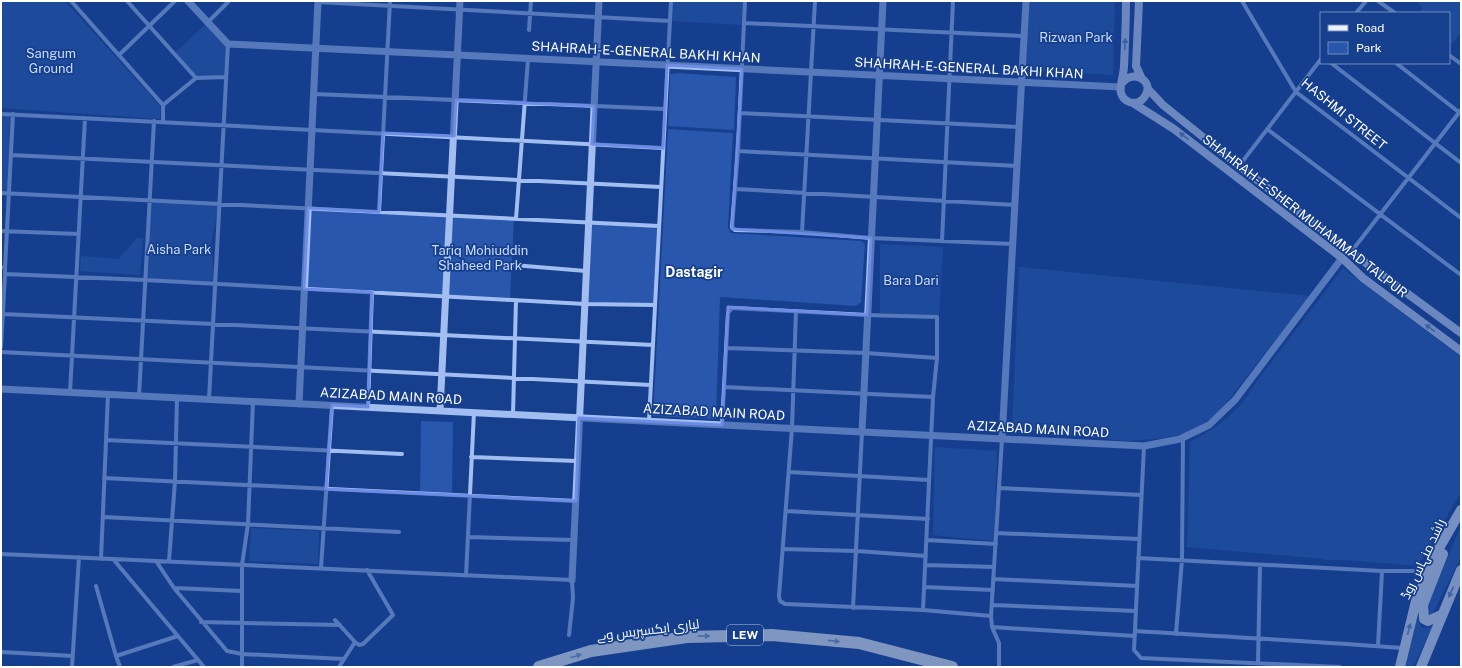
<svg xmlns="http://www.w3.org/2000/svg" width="1462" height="668" viewBox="0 0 1462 668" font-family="'Public Sans',Cairo,sans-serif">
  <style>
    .green { fill: #2857ad }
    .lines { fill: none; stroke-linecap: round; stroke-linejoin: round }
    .minor { stroke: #a2bef0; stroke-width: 4 }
    .tertiary { stroke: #a2bef0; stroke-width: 7 }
    .secondary { stroke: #d0defb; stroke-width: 8 }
    .primary { stroke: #ebf1ff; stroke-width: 10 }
    .motorway { stroke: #fff; stroke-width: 12 }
    .oneway { fill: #6a87bf }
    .oneway2 { fill: #768fc1 }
    .oneway3 { fill: #8a9fc6 }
    .marked { fill: none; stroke: #6c8ce6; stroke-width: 3; stroke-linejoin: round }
    .labels { text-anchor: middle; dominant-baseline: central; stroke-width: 3.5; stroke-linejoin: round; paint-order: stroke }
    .shield { fill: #163f8e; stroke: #b9c5dd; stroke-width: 1 }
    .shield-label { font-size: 12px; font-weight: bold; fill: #fff }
    .park-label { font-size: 13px; fill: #c8dbfb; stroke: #163f8e }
    .street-label { font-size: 13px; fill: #fff; stroke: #163f8e }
    .neighbourhood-label { font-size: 14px; font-weight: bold; fill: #fff; stroke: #163f8e }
  </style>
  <rect width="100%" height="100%" fill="#163f8e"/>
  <path class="green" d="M1 1H65L160 106V119L1 108Z
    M671 1H745L744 25 670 21Z
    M1026 1H1115L1113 75 1022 70Z
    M1416 1H1461V32L1451 45 1449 44V13H1419L1422 8Z
    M208 22 228 44 226 77 196 78 174 54Z
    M678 73 736 77 734 130 668 126 670 74Z
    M1 114H13L9 193H1Z
    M668 129 733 133 728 227 731 233 861 241 865 244 861 302 856 306 720 297 716 419 653 416Z
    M149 200 219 204 211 243 215 283 145 280Z
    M308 208 514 219 510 299 304 289Z
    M589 222 659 226 655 305 585 304Z
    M136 238H143L140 275 80 271 81 256 118 259 135 241Z
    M880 244 943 247 939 315 880 313Z
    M1019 267 1310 296 1220 411 1192 432 1163 438 1125 441 1012 429Z
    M1343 268 1461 357V492L1418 566 1345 560H1322L1325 559 1187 547 1190 442C1221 425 1238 413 1257 381Z
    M421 421 453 422 452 495 420 493Z
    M935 447 997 451 994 541 933 535Z
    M1461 526V557L1433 613 1427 615 1425 610Z
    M251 528 319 531 318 564 249 561Z
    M1417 614 1421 627 1424 628 1433 626 1413 667H1405Z"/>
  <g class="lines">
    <path class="minor" d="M71 1 163 105V122
      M127 1 196 78 226 77
      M745 1 738 151 732 227 735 230 802 232
      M815 1 802 232 871 238 1013 244
      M1242 1 1296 92 1461 218
      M1378 1 1395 13
      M318 2 670 21
      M1356 13 1366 1
      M208 22 229 1
      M744 23 1024 36
      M529 30 531 1
      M119 55 175 1
      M1449 55 1461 64
      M1331 63 1461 163
      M1396 63 1460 113
      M314 94 665 109
      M163 105 196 78
      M740 113 1019 127
      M1 114 663 148
      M1267 129 1461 275
      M738 151 1017 166
      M11 155 661 187
      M1239 166 1321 59
      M736 189 1015 205
      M1 193 659 226
      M379 212 390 1
      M516 219 528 59
      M1 231 78 234
      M942 241 953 1
      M1351 252 1461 110
      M513 265 586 271
      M1 267 5 268V274L1 347
      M5 268 13 114
      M5 274 145 280 585 304 655 305
      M796 311 792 428 779 596 780 601 785 604 923 610 991 616
      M3 314 653 345
      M727 348 866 353 937 358
      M1 352 651 385
      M724 387 933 397
      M70 392 85 118
      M139 396 154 121
      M209 399 228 44
      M368 407 372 292
      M513 414 516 300
      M649 421 671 1
      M722 425 728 313 732 308 867 315 937 317V358L933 397 923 610
      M106 440 402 454
      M1144 446 1134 650 1141 658 1340 667
      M471 457 577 461
      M789 472 929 480
      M104 478 576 501
      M1000 488 1141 495
      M786 511 928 519
      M103 517 399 532
      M997 533 1139 539
      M468 537 574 540
      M927 540 996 544
      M783 549 857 551 926 556
      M1 554 572 580 573 598 569 635
      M1138 558 1382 571H1427
      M101 559 108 394
      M113 559 204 667
      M156 561 174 588 227 651 242 654 344 659
      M169 561 175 481 177 398
      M926 565 994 567
      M321 568 332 405
      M466 576 474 412
      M994 579 1137 586
      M96 586 116 656 178 636
      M924 587 993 590
      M174 588 242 591
      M992 605 1136 611
      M853 608 862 432
      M335 620 355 642 339 667
      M201 622 340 625
      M992 627 1135 636
      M1136 631C1225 637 1314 641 1404 648
      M1176 634 1182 559 1183 438
      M355 642 359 645 363 644 393 615 367 570
      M1378 646 1382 571
      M1 652 73 656
      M116 656 120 667
      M1258 663 1260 565
      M72 667 79 557
      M173 667 198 660
      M242 667V565L248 524 253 401
      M999 667V643L992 627 991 616 1002 439"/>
    <path class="tertiary" d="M188 1 228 44 1121 87
      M1 389 1144 446 1180 439 1209 425 1235 400 1342 258
      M299 404 318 1
      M440 411 460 1
      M862 432 883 1
      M1002 439 1026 1
      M572 580 599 1"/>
    <path class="secondary" d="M1139 1 1136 66 1142 79
      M1122 83C1134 68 1155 82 1145 96 1143 100 1140 102 1135 103 1129 103 1123 100 1121 93 1119 86 1124 74 1124 66 1125 44 1126 23 1126 1
      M1148 89 1163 105 1239 166 1351 252 1461 333
      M1133 103 1174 129 1342 258 1363 278 1461 351"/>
    <path class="primary" d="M1441 615 1428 621 1424 619 1423 605 1443 554
      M1400 667 1416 601 1438 550 1461 510
      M1421 667 1461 570"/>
    <path class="motorway" d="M539 667 591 651 687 637 772 635 859 643 952 667"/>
  </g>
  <defs><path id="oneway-solid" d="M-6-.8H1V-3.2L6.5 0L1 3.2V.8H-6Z"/></defs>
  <g class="oneway">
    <use href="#oneway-solid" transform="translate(1125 44) rotate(-88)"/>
    <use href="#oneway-solid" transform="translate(1184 136) rotate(-142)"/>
    <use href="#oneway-solid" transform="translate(1430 328) rotate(-143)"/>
  </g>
  <g class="oneway2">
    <use href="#oneway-solid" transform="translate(1451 592) rotate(114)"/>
    <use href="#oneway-solid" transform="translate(1409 629) rotate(-76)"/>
  </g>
  <g class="oneway3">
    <use href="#oneway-solid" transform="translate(704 636) rotate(-1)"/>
    <use href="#oneway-solid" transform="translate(834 641) rotate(6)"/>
    <use href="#oneway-solid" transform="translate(576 656) rotate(-17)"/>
  </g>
  <path d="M0 0H1462V668H0ZM667 65 742 69 732 229 871 238 867 315 728 307 722 425 579 418 576 501 326 489 332 405 368 407 372 292 304 289 308 208 379 212 383 133 454 136 456 100 594 106 592 144 663 148Z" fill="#163f8e" fill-opacity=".55" fill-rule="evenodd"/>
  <path class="marked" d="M667 65 742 69 732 229 871 238 867 315 728 307 722 425 579 418 576 501 326 489 332 405 368 407 372 292 304 289 308 208 379 212 383 133 454 136 456 100 594 106 592 144 663 148Z"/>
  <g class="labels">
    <rect class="shield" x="727" y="625" width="36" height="20" rx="3"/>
    <g class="shield-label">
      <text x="745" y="635">LEW</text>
    </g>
    <g class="park-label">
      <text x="1076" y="37">Rizwan Park</text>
      <text x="51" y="53">Sangum<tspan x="51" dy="15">Ground</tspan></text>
      <text x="179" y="249">Aisha Park</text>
      <text x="480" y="250">Tariq Mohiuddin<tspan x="480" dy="15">Shaheed Park</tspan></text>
      <text x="911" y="280">Bara Dari</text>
    </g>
    <g class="street-label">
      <text transform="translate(646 52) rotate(3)">SHAHRAH-E-GENERAL BAKHI KHAN</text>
      <text transform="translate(969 68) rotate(3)">SHAHRAH-E-GENERAL BAKHI KHAN</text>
      <text transform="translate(1344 114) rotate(39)">HASHMI STREET</text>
      <text transform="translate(1305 216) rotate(38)">SHAHRAH-E-SHER MUHAMMAD TALPUR</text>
      <text transform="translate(391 396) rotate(3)">AZIZABAD MAIN ROAD</text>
      <text transform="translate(714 412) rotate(3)">AZIZABAD MAIN ROAD</text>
      <text transform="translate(1038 429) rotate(3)">AZIZABAD MAIN ROAD</text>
      <text transform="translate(1423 559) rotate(-65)">راشد منہاس روڈ</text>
      <text transform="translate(648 630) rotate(-7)">لیاری ایکسپریس وے</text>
    </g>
    <g class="neighbourhood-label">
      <text x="694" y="272">Dastagir</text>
    </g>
  </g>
  <rect width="1462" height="668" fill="none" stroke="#ffffff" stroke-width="4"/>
  <rect x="1320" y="12" width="130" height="52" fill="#163f8e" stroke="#738cbb"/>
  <rect x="1328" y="25" width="20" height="6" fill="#ebf1ff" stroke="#738cbb"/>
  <text x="1356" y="32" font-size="12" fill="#ffffff">Road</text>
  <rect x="1328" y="42" width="20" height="12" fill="#2857ad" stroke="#738cbb"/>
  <text x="1356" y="52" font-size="12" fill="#ffffff">Park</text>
</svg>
